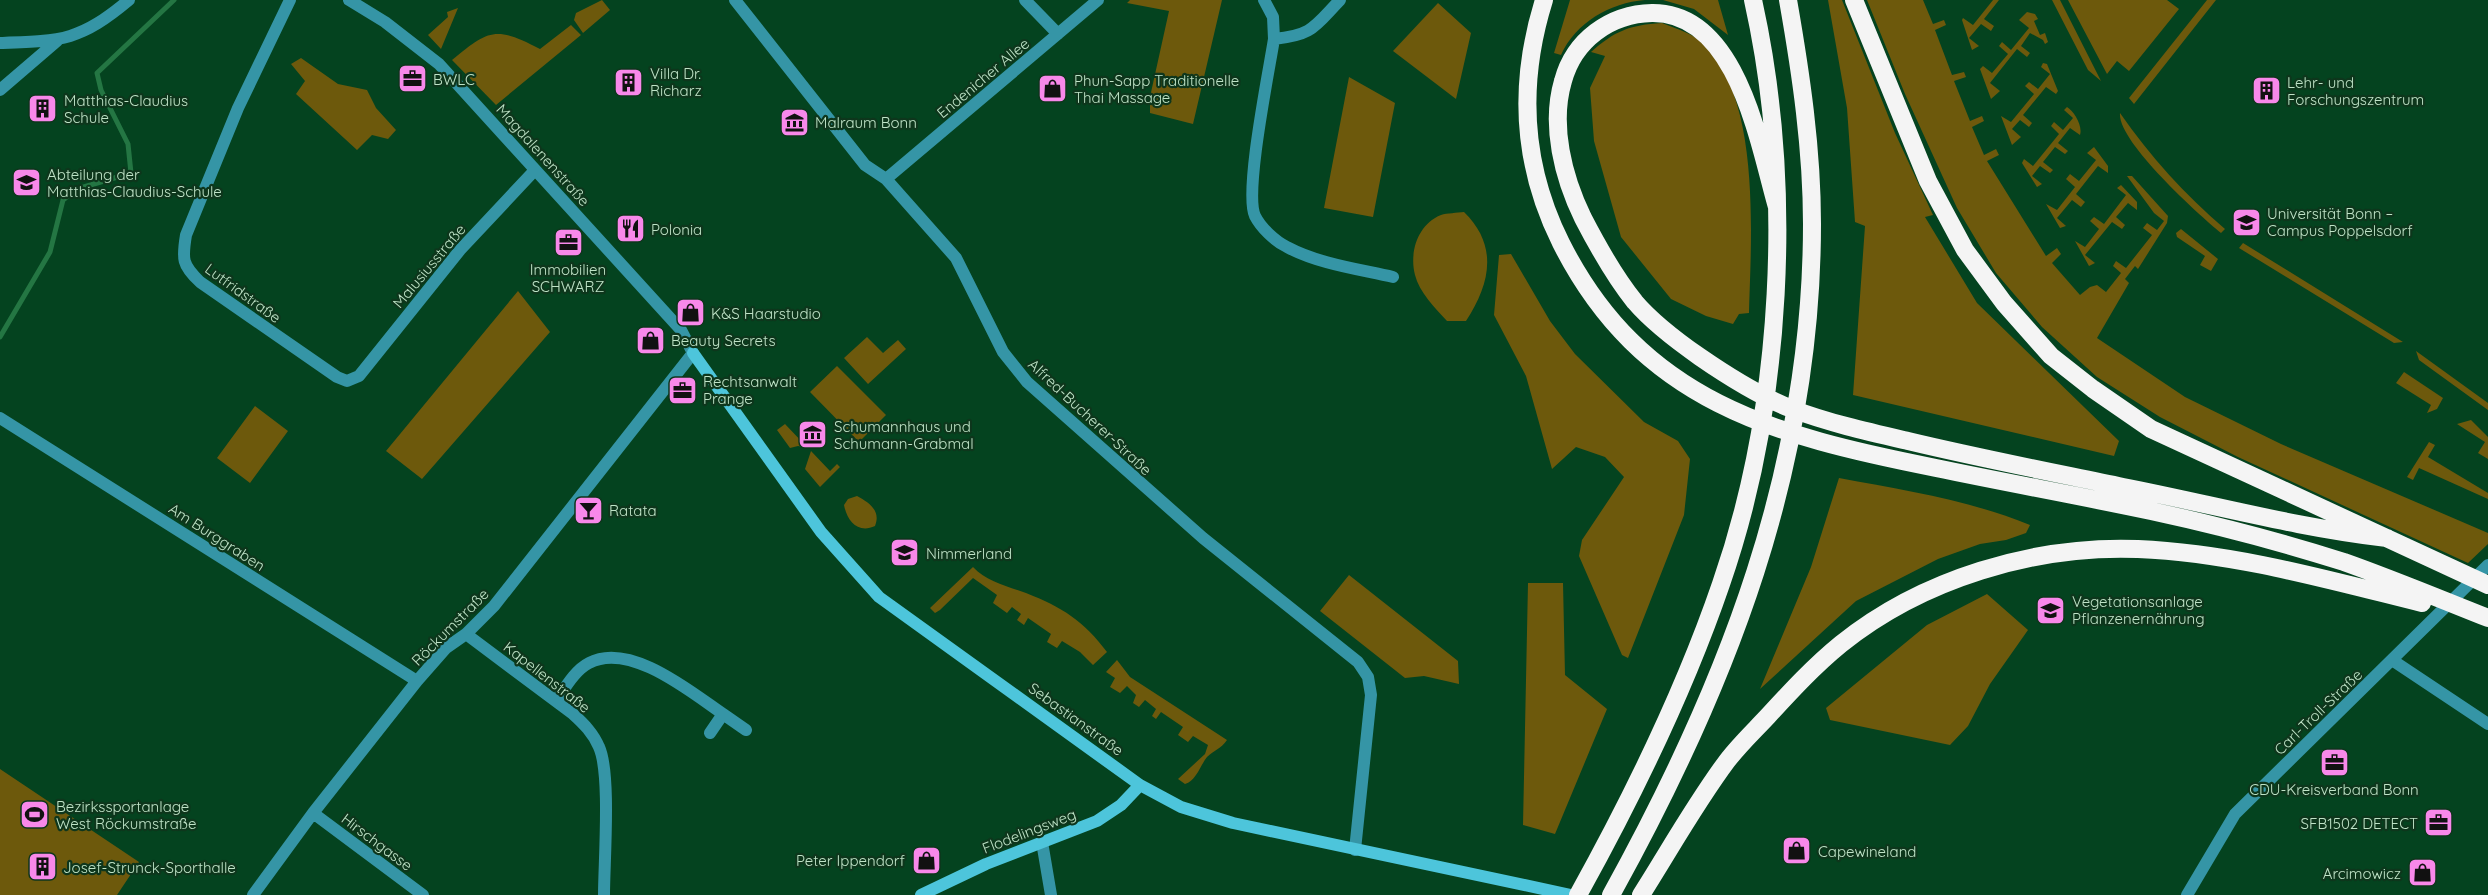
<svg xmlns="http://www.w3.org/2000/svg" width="2488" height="895" viewBox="0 0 2488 895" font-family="Quicksand,sans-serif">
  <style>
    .green { fill: #6d590c }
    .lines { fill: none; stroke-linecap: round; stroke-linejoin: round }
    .stream { stroke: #247643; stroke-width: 5 }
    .street { stroke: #3595a6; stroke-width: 12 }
    .secondary { stroke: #4dc5db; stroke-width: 12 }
    .highway { stroke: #f4f4f4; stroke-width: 18 }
    .labels { text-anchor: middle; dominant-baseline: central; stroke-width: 4.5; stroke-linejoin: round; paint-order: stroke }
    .poi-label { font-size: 15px; fill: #bfe3c7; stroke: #0e361c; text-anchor: start }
    .street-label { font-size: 15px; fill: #bfe3c7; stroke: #0e361c }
  </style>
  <rect width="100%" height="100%" fill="#04431f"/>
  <path class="green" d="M602 0 610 10 583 33 574 20 576 13Z
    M1130 0H1222L1193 124 1150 113V97L1169 11 1127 3Z
    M1570 0H1645C1610 3 1576 22 1561 55L1554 53Z
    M1663 0H1718L1728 35 1694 9Z
    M1828 0H1842L1895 133 1933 215 1925 217 1977 303 2119 441 2114 456 1853 395 1865 226 1855 222 1847 108Z
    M1867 0H1923L1933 24 1944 20 1946 25 1935 30 1952 75 1964 72 1966 77 1954 81 1970 121 1982 116 1984 121 1972 127 1984 155 1996 149 1999 155 1987 161 2046 256 2057 248 2061 254 2052 263 2080 295 2090 287 2097 285 2106 292 2121 273 2113 266 2116 261 2126 268 2152 235 2143 228 2147 223 2157 230 2164 221 2154 213 2127 176H2132L2168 216 2167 223 2138 269 2135 266 2125 279 2129 283 2097 338 2185 397 2281 444 2488 533V544L2468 563 2238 457 2160 417 2097 377 2042 327 1996 273 1957 208 1905 94Z
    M1993 0H1999L1984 19 1994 26 1991 31 1981 24 1969 38 1979 46 1972 50 1962 20 1963 18 1973 25Z
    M2052 0H2060L2101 81 2088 70Z
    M2068 0H2167L2179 9 2129 71 2117 61 2107 74Z
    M2207 0H2216L2134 104 2129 98Z
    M1438 3 1471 33 1456 99 1393 51Z
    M458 8 441 49 428 35 448 17 447 12Z
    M2027 12 2035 14 2038 19 2034 21 2040 35 2045 33 2048 42 2045 44 2043 40 2030 33 2021 46 2030 53 2027 57 2017 49 1990 83 2000 91 1991 99 1980 69 1983 66 1992 73 2008 54 1999 46 2002 42 2011 50 2029 28 2019 20Z
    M1662 23C1677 29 1695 34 1706 46 1761 104 1751 237 1749 313L1739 314 1733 324 1706 316 1671 299 1621 237 1594 141 1590 88 1605 56 1591 52C1615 31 1629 25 1662 23Z
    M571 25 581 35 496 105 452 60C489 29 496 26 540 49Z
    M301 58 338 84 367 90 376 108 396 130 388 139 372 135 357 150 296 94 305 81 291 64Z
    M2043 63 2047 64 2058 91 2056 94 2046 87 2023 115 2032 123 2029 127 2020 120 2012 129 2021 137 2012 145 2001 116 2011 122 2034 94 2025 86 2029 82 2038 89 2050 74 2041 67Z
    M1349 77 1395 103 1373 217 1324 208Z
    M2067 107C2074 111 2083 126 2080 135L2070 128 2058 143 2068 151 2065 154 2055 147 2043 162 2053 170 2050 173 2040 166 2032 176 2042 184 2037 187 2022 163 2024 159 2033 166 2059 134 2051 126 2054 122 2063 130 2073 118 2064 110Z
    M2120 113C2150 156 2185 195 2225 229L2221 233C2198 214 2117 141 2120 113Z
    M2094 147 2108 166V173L2098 166 2076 194 2085 202 2081 207 2072 200 2057 218 2066 226 2060 228 2046 204 2057 210 2075 187 2066 179 2070 174 2079 181 2096 160 2087 153Z
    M2121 185 2137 202V210L2128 203 2116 217 2125 225 2122 229 2112 222 2085 255 2095 263 2089 266 2075 241 2085 247 2099 229 2090 221 2094 217 2104 224 2126 195 2117 188Z
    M1464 212C1499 246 1490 284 1466 321H1447C1435 308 1419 292 1415 275 1409 252 1418 224 1441 215 1447 213 1457 213 1464 212Z
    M2181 229 2218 259 2211 271 2200 265 2205 256 2177 237 2176 233Z
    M2243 243 2403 342 2394 343 2239 248Z
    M1511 254 1550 321 1575 354 1644 422 1678 441 1690 459 1684 515 1628 658 1622 655 1579 556 1582 540 1624 477 1605 457 1576 447 1552 469 1526 376 1494 315 1499 255Z
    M518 291 550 332 422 479 386 451Z
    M867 337 883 353 898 340 906 349 868 384 844 358Z
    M2416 351 2488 403V410L2419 360Z
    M837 366 886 415 859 442 810 392Z
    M2404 372 2443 398 2437 409 2427 413 2431 405 2396 383Z
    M255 406 288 431 250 483 217 458Z
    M2471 420 2488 437V459L2478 453 2485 442 2457 424Z
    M785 424 805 445 803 447 798 446 790 448 777 430Z
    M2429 442 2435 445 2428 457 2488 493V499L2419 468 2413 480 2407 477Z
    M811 451 830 471 837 464 840 467 820 487 805 469Z
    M1839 478C1903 490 1969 500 2030 525L2026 533 2006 540 1980 544 1938 559 1856 601 1760 689 1811 567Z
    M857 496C870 503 881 511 875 526 858 534 847 521 844 505L848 499Z
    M973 567C987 582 1007 586 1026 593 1062 607 1084 621 1107 652L1093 665 1080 652 1062 641 1057 648 1047 642 1051 634 1028 618 1024 625 1017 620 1021 614 1012 607 1007 613 993 603 997 595 973 578 940 610 935 613 930 608Z
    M1349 575 1458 661 1459 684 1424 676 1405 678 1320 611Z
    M1528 583H1563L1565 675 1607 709 1555 834 1523 825Z
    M1987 594 2028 630 1990 684 1968 726 1950 745 1830 720 1826 708 1927 625Z
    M1117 660 1130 677 1227 740C1221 749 1214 750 1207 757 1200 766 1196 781 1185 784L1178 779 1205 754 1208 745 1193 736 1188 742 1178 735 1183 727 1161 712 1156 719 1152 716 1156 709 1145 700 1139 707 1133 703 1136 695 1127 686 1120 693 1110 687 1115 678 1106 672Z
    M0 769 139 862 117 895H0Z"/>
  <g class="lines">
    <path class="stream" d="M0 337 50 252 63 200 77 189 131 173 128 144 101 90 97 73 174 0"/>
    <path class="street" d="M290 0 238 108 186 235C182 259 182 265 200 282L337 377 347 381 359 376 460 250 535 170
      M735 0 865 165 886 179 956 258 1003 352 1027 382 1203 538 1358 662 1368 677 1371 695 1355 850
      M1025 0 1058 34
      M1264 0 1273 17 1274 39C1269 71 1244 193 1255 216 1261 228 1275 241 1287 247 1319 264 1358 269 1393 277
      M1274 39C1313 35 1314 27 1340 0
      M0 43C62 41 80 41 129 0
      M0 90 57 41
      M886 179 1098 0
      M0 418 417 681
      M466 634 573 714C584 724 593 733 599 747 611 773 604 862 604 895
      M2392 660 2488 724
      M556 701C565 688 575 670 589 663 630 641 692 693 723 714L710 733
      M723 714 746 730
      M313 813 423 895
      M1042 842 1051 895
      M253 895 313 813 417 681 446 648 466 634 494 606 693 353 681 330 439 64 385 22 349 0
      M2187 895 2235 814 2488 565"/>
    <path class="secondary" d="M693 353 821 532 879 597 1140 785 1181 807 1233 823 1571 895
      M921 895 986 864 1097 821 1121 805 1140 785"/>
    <path class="highway" d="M1544 0C1518 83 1522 165 1561 243 1641 402 1775 436 1936 468 2008 483 2080 496 2151 511 2216 525 2281 542 2344 562 2392 579 2440 599 2488 618
      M1854 0 1928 181 1965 250 2004 303 2051 356 2093 389 2151 429 2488 585
      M1777 207C1759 145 1738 12 1652 13 1610 14 1574 40 1563 81 1550 125 1563 177 1583 218 1598 247 1614 276 1635 302 1653 323 1677 341 1700 357 1729 377 1759 396 1792 409 1829 423 1869 432 1908 441 1979 458 2051 472 2123 487 2211 504 2298 528 2387 538
      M1578 895C1633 796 1684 692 1721 584 1783 406 1794 184 1753 0
      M1611 895C1728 684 1812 468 1812 224 1812 149 1801 74 1788 0
      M1641 895C1669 851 1695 804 1727 761 1739 745 1754 731 1768 716 1791 691 1814 666 1841 644 1922 579 2034 545 2138 549 2234 553 2329 580 2422 603"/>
  </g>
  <defs>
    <symbol id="office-square" viewBox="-11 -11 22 22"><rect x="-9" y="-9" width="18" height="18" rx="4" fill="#f888ea" stroke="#0e361c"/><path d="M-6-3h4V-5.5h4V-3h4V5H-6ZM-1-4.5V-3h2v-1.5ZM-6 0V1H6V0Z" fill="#111"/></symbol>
    <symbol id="building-square" viewBox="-11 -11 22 22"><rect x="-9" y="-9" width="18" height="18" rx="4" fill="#f888ea" stroke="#0e361c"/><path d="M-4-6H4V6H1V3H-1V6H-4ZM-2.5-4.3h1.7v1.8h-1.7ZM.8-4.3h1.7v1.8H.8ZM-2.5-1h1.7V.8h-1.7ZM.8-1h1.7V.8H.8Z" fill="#111"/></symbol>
    <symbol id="shop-square" viewBox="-11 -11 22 22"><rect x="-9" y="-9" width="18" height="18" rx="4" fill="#f888ea" stroke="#0e361c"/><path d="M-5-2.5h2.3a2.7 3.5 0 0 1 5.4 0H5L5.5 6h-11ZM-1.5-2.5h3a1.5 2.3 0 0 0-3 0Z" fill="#111"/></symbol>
    <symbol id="museum-square" viewBox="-11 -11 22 22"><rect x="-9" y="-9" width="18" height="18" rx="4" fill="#f888ea" stroke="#0e361c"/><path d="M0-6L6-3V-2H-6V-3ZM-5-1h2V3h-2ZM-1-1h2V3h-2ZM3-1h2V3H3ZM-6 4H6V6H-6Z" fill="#111"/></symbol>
    <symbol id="school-square" viewBox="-11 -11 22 22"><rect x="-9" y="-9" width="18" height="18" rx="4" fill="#f888ea" stroke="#0e361c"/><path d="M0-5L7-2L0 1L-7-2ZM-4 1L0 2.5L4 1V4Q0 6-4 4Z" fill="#111"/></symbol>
    <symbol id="university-square" viewBox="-11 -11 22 22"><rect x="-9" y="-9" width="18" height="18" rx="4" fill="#f888ea" stroke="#0e361c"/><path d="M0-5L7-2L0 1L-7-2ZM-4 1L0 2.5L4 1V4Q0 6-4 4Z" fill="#111"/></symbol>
    <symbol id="restaurant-square" viewBox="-11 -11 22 22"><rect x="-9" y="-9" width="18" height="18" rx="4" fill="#f888ea" stroke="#0e361c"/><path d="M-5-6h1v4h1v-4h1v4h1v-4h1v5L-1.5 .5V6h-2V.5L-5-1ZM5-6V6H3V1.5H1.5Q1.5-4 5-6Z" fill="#111"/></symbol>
    <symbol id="bar-square" viewBox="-11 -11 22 22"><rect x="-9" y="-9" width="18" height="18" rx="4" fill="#f888ea" stroke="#0e361c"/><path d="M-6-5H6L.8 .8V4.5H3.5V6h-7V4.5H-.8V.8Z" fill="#111"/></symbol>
    <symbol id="stadium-square" viewBox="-11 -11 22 22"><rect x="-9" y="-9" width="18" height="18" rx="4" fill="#f888ea" stroke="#0e361c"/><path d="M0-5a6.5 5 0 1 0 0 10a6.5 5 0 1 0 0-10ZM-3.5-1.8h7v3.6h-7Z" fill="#111"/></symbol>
  </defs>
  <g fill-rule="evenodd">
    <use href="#office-square" x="396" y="62" width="33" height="33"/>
    <use href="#building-square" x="612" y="66" width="33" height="33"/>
    <use href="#shop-square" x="1036" y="72" width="33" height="33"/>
    <use href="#building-square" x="2250" y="74" width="33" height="33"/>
    <use href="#building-square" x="26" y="92" width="33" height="33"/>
    <use href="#museum-square" x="778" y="106" width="33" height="33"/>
    <use href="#school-square" x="10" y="166" width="33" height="33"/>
    <use href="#university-square" x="2230" y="206" width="33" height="33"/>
    <use href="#restaurant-square" x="614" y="212" width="33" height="33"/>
    <use href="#office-square" x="552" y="226" width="33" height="33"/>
    <use href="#shop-square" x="674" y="296" width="33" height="33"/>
    <use href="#shop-square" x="634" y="324" width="33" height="33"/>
    <use href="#office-square" x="666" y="374" width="33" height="33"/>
    <use href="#museum-square" x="796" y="418" width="33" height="33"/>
    <use href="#bar-square" x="572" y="494" width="33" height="33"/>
    <use href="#school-square" x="888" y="536" width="33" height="33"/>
    <use href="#university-square" x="2034" y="594" width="33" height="33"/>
    <use href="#office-square" x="2318" y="746" width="33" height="33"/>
    <use href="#stadium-square" x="18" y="798" width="33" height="33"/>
    <use href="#office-square" x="2422" y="806" width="33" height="33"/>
    <use href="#shop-square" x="1780" y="834" width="33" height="33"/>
    <use href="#shop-square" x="910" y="844" width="33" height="33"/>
    <use href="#building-square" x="26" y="850" width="33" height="33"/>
    <use href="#shop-square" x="2406" y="856" width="33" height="33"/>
  </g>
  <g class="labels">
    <g class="poi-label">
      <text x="650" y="73">Villa Dr.<tspan x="650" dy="17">Richarz</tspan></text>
      <text x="433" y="79">BWLC</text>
      <text x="1074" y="80">Phun-Sapp Traditionelle<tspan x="1074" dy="17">Thai Massage</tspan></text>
      <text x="2287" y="82">Lehr- und<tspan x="2287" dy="17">Forschungszentrum</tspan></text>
      <text x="64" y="100">Matthias-Claudius<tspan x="64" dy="17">Schule</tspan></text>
      <text x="815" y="122">Malraum Bonn</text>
      <text x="47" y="174">Abteilung der<tspan x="47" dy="17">Matthias-Claudius-Schule</tspan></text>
      <text x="2267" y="213">Universität Bonn –<tspan x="2267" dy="17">Campus Poppelsdorf</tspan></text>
      <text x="651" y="229">Polonia</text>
      <text x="568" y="269" text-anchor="middle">Immobilien<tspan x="568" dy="17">SCHWARZ</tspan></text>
      <text x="711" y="313">K&amp;S Haarstudio</text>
      <text x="671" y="340">Beauty Secrets</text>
      <text x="703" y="381">Rechtsanwalt<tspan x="703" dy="17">Prange</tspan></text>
      <text x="834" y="426">Schumannhaus und<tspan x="834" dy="17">Schumann-Grabmal</tspan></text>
      <text x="609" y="510">Ratata</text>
      <text x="926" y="553">Nimmerland</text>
      <text x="2072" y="601">Vegetationsanlage<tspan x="2072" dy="17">Pflanzenernährung</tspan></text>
      <text x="2334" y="789" text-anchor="middle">CDU-Kreisverband Bonn</text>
      <text x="56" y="806">Bezirkssportanlage<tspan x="56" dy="17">West Röckumstraße</tspan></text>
      <text x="2418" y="823" text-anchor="end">SFB1502 DETECT</text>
      <text x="1818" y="851">Capewineland</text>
      <text x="905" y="860" text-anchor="end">Peter Ippendorf</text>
      <text x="63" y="867">Josef-Strunck-Sporthalle</text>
      <text x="2401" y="873" text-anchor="end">Arcimowicz</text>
    </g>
    <g class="street-label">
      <text transform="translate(983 78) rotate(-40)">Endenicher Allee</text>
      <text transform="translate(543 155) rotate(48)">Magdalenenstraße</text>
      <text transform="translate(429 266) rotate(-50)">Malusiusstraße</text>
      <text transform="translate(243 293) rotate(36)">Lutfridstraße</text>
      <text transform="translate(1090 417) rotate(43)">Alfred-Bucherer-Straße</text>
      <text transform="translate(217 537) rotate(33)">Am Burggraben</text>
      <text transform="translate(450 627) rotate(-45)">Röckumstraße</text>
      <text transform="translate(547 677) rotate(38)">Kapellenstraße</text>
      <text transform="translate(2318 712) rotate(-44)">Carl-Troll-Straße</text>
      <text transform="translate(1076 719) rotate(36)">Sebastianstraße</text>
      <text transform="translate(1029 831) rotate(-21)">Flodelingsweg</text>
      <text transform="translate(377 842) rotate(37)">Hirschgasse</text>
    </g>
  </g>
</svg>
